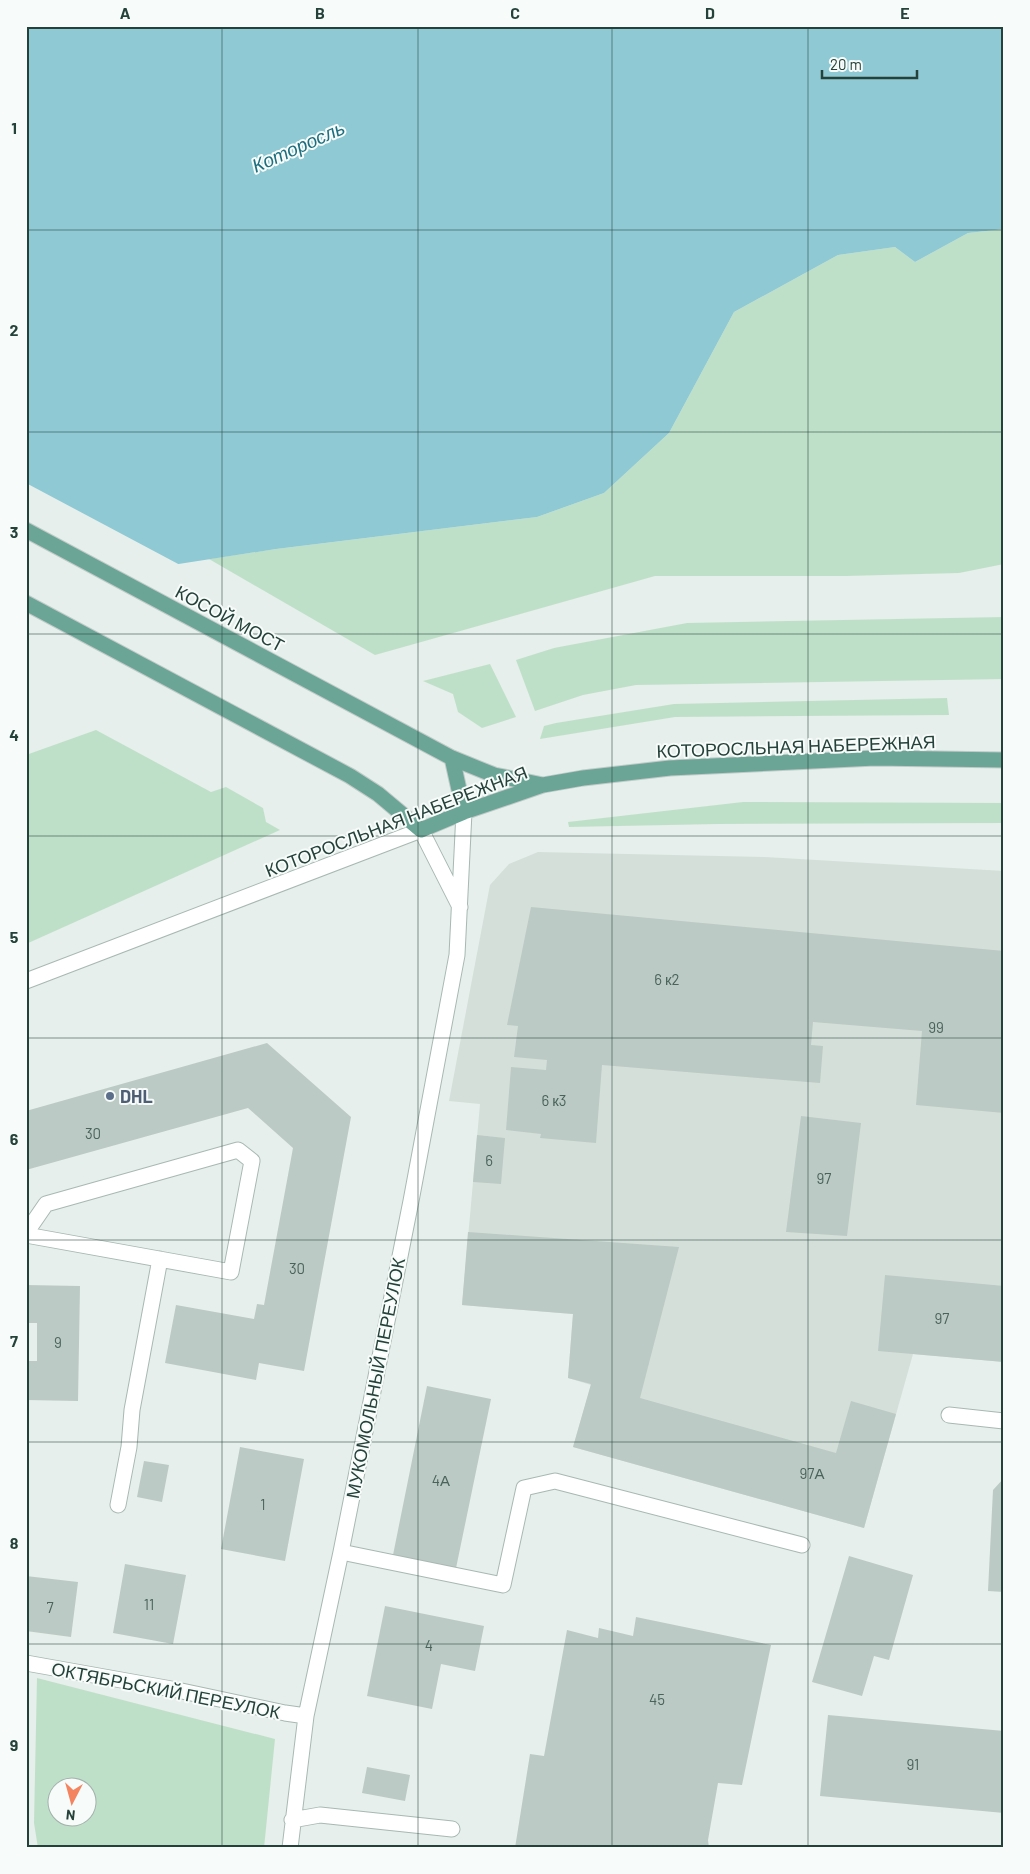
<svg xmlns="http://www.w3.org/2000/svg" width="1030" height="1874" viewBox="0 0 1030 1874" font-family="Barlow,sans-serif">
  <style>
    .built { fill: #d4dfda }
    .green { fill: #bfe0c8; fill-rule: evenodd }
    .water { fill: #8ec9d4 }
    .pier { fill: #e6efeb }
    .building { fill: #bbcac4 }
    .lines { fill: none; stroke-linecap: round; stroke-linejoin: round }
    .minor-casing { stroke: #a8b8b2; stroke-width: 17 }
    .major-casing { stroke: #c2cac8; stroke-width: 17 }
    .minor { stroke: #fff; stroke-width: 15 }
    .major { stroke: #6aa596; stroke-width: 15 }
    .grid { fill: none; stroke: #24423a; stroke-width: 1; stroke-opacity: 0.55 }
    .service-dot { fill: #5c6f8a; stroke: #f7fbf9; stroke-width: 2 }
    .labels { text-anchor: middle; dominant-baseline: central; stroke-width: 4; stroke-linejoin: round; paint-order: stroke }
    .number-label { font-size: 15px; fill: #4a645c }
    .street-label { font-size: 18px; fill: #24423a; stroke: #f7fbf9 }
    .service-label { font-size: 18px; font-weight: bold; fill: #4e5e75; stroke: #f7fbf9; text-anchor: start }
    .water-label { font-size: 19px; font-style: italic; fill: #1c6f80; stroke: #f7fbf9 }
    .neatline { fill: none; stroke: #24423a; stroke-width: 2 }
    .grid-label { font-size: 16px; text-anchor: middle; font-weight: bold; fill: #24423a }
  </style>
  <rect width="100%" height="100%" fill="#e6efeb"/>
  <path class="built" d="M538 852 765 857 1004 871V1362L913 1354 864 1528 573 1447 591 1385 568 1378 573 1314 462 1305 480 1104 449 1101 490 885 509 864Z"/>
  <path class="green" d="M1004 229V564L959 573 846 576H655L375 655 209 559 276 549 537 517 604 493 669 433 734 312 838 255 895 247 915 262 968 233Z
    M1004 617V679L636 685 583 695 535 711 516 660 554 648 687 623Z
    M490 664 516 717 482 728 458 712 453 694 423 681Z
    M947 698 949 715 675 717 540 739 544 726 556 723 674 704Z
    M96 730 211 792 226 787 263 808 266 822 280 830 26 944V755Z
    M743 802 1004 803V823L718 824 569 827 568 822Z
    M37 1678 275 1739 264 1848H38L34 1823ZM88 1786V1816H58V1786Z"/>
  <path class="water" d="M26 26H1004V229L968 233 915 262 895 247 838 255 734 312 669 433 604 493 537 517 276 549 172 565 36 615 26 627Z"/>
  <path class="pier" d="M26 483 182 566 172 567 38 617 26 629Z"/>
  <path class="building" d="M531 907 1004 951V1113L916 1105 922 1031 813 1022 811 1045 823 1046 820 1083 602 1065 596 1143 540 1138 541 1134 506 1130 511 1067 546 1070 547 1060 514 1057 518 1026 507 1025Z
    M267 1043 351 1117 304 1371 259 1363 256 1380 165 1363 176 1305 254 1319 257 1304 264 1305 293 1148 248 1108 26 1170V1111Z
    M801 1116 861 1123 847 1236 786 1232Z
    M477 1135 505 1138 501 1184 473 1182Z
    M468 1232 679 1247 640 1398 836 1453 851 1401 896 1414 864 1528 573 1447 591 1384 568 1378 573 1314 462 1305Z
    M885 1275 1004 1286V1362L878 1351Z
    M26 1285 80 1286 78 1401 26 1400V1361H37V1323H26Z
    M427 1386 491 1399 455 1573 392 1560Z
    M240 1447 304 1459 285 1561 221 1549Z
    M144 1461 169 1465 162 1502 137 1497Z
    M1004 1478V1592L988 1591 993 1490Z
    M849 1556 913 1575 889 1660 874 1656 862 1696 812 1682Z
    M125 1564 186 1575 173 1644 113 1633Z
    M26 1576 78 1582 71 1637 26 1631Z
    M385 1606 484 1626 475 1671 441 1664 432 1709 367 1696Z
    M636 1617 771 1645 742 1785 718 1783 708 1840 709 1848H515L530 1754 544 1756 567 1630 598 1638 599 1628 633 1636Z
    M828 1715 1004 1731V1813L820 1796Z
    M367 1767 410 1775 405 1801 362 1793Z"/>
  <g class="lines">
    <defs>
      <path id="minor" d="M26 981 421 830 460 907
        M26 1233 46 1204 238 1150 252 1161 231 1272 26 1235
        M949 1415 1004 1421
        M118 1505 129 1447 132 1410 160 1259
        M341 1552 503 1585 524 1488 555 1481 802 1545
        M26 1663 177 1690 285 1713 306 1716
        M292 1820 320 1815 452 1829
        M290 1848 306 1716 341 1552 411 1201 457 955 464 812"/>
      <path id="major" d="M26 530 452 758 494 775 543 785
        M26 603 350 776 378 794 421 830 464 812 543 785 583 778 670 768 875 758 1004 760
        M452 758 464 812"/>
    </defs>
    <use href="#minor" class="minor-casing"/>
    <use href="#major" class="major-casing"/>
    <use href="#minor" class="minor"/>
    <use href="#major" class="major"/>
  </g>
  <path class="grid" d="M222 26V1848M418 26V1848M612 26V1848M808 26V1848M26 230H1004M26 432H1004M26 634H1004M26 836H1004M26 1038H1004M26 1240H1004M26 1442H1004M26 1644H1004"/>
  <circle class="service-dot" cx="110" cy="1096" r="5"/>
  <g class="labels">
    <g class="number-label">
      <text x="667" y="979">6 к2</text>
      <text x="936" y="1027">99</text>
      <text x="554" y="1100">6 к3</text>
      <text x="93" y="1133">30</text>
      <text x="489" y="1160">6</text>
      <text x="824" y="1178">97</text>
      <text x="297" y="1268">30</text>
      <text x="942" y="1318">97</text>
      <text x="58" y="1342">9</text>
      <text x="812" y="1473">97А</text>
      <text x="441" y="1480">4А</text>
      <text x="263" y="1504">1</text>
      <text x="149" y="1604">11</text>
      <text x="50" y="1607">7</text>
      <text x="429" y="1645">4</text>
      <text x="657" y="1699">45</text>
      <text x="913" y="1764">91</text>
    </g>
    <g class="street-label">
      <text transform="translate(230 618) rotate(28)">КОСОЙ МОСТ</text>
      <text transform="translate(796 746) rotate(-2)">КОТОРОСЛЬНАЯ НАБЕРЕЖНАЯ</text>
      <text transform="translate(396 821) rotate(-21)">КОТОРОСЛЬНАЯ НАБЕРЕЖНАЯ</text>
      <text transform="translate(375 1378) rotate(-79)">МУКОМОЛЬНЫЙ ПЕРЕУЛОК</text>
      <text transform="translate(166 1690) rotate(11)">ОКТЯБРЬСКИЙ ПЕРЕУЛОК</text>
    </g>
    <g class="service-label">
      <text x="120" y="1096">DHL</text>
    </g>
    <g class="water-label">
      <text transform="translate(298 146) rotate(-24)">Которосль</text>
    </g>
  </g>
  <rect width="1030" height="1874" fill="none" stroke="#f7fbf9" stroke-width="55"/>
  <g transform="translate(72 1802) rotate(186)"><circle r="24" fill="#f7fbf9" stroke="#a3b1ad"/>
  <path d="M0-4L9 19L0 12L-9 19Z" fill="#f4845f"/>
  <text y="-8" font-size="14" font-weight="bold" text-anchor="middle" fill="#24423a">N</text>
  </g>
  <path d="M822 70v8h95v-8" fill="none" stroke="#24423a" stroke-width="2.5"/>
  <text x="830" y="70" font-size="15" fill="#24423a" stroke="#f7fbf9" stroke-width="4" paint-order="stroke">20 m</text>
  <rect x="28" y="28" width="974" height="1818" class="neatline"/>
  <g class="grid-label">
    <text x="125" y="19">A</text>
    <text x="320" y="19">B</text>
    <text x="515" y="19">C</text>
    <text x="710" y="19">D</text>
    <text x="905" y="19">E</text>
    <text x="14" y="134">1</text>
    <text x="14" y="336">2</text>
    <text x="14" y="538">3</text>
    <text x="14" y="741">4</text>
    <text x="14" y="943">5</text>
    <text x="14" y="1145">6</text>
    <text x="14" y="1347">7</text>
    <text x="14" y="1549">8</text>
    <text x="14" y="1751">9</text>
  </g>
</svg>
